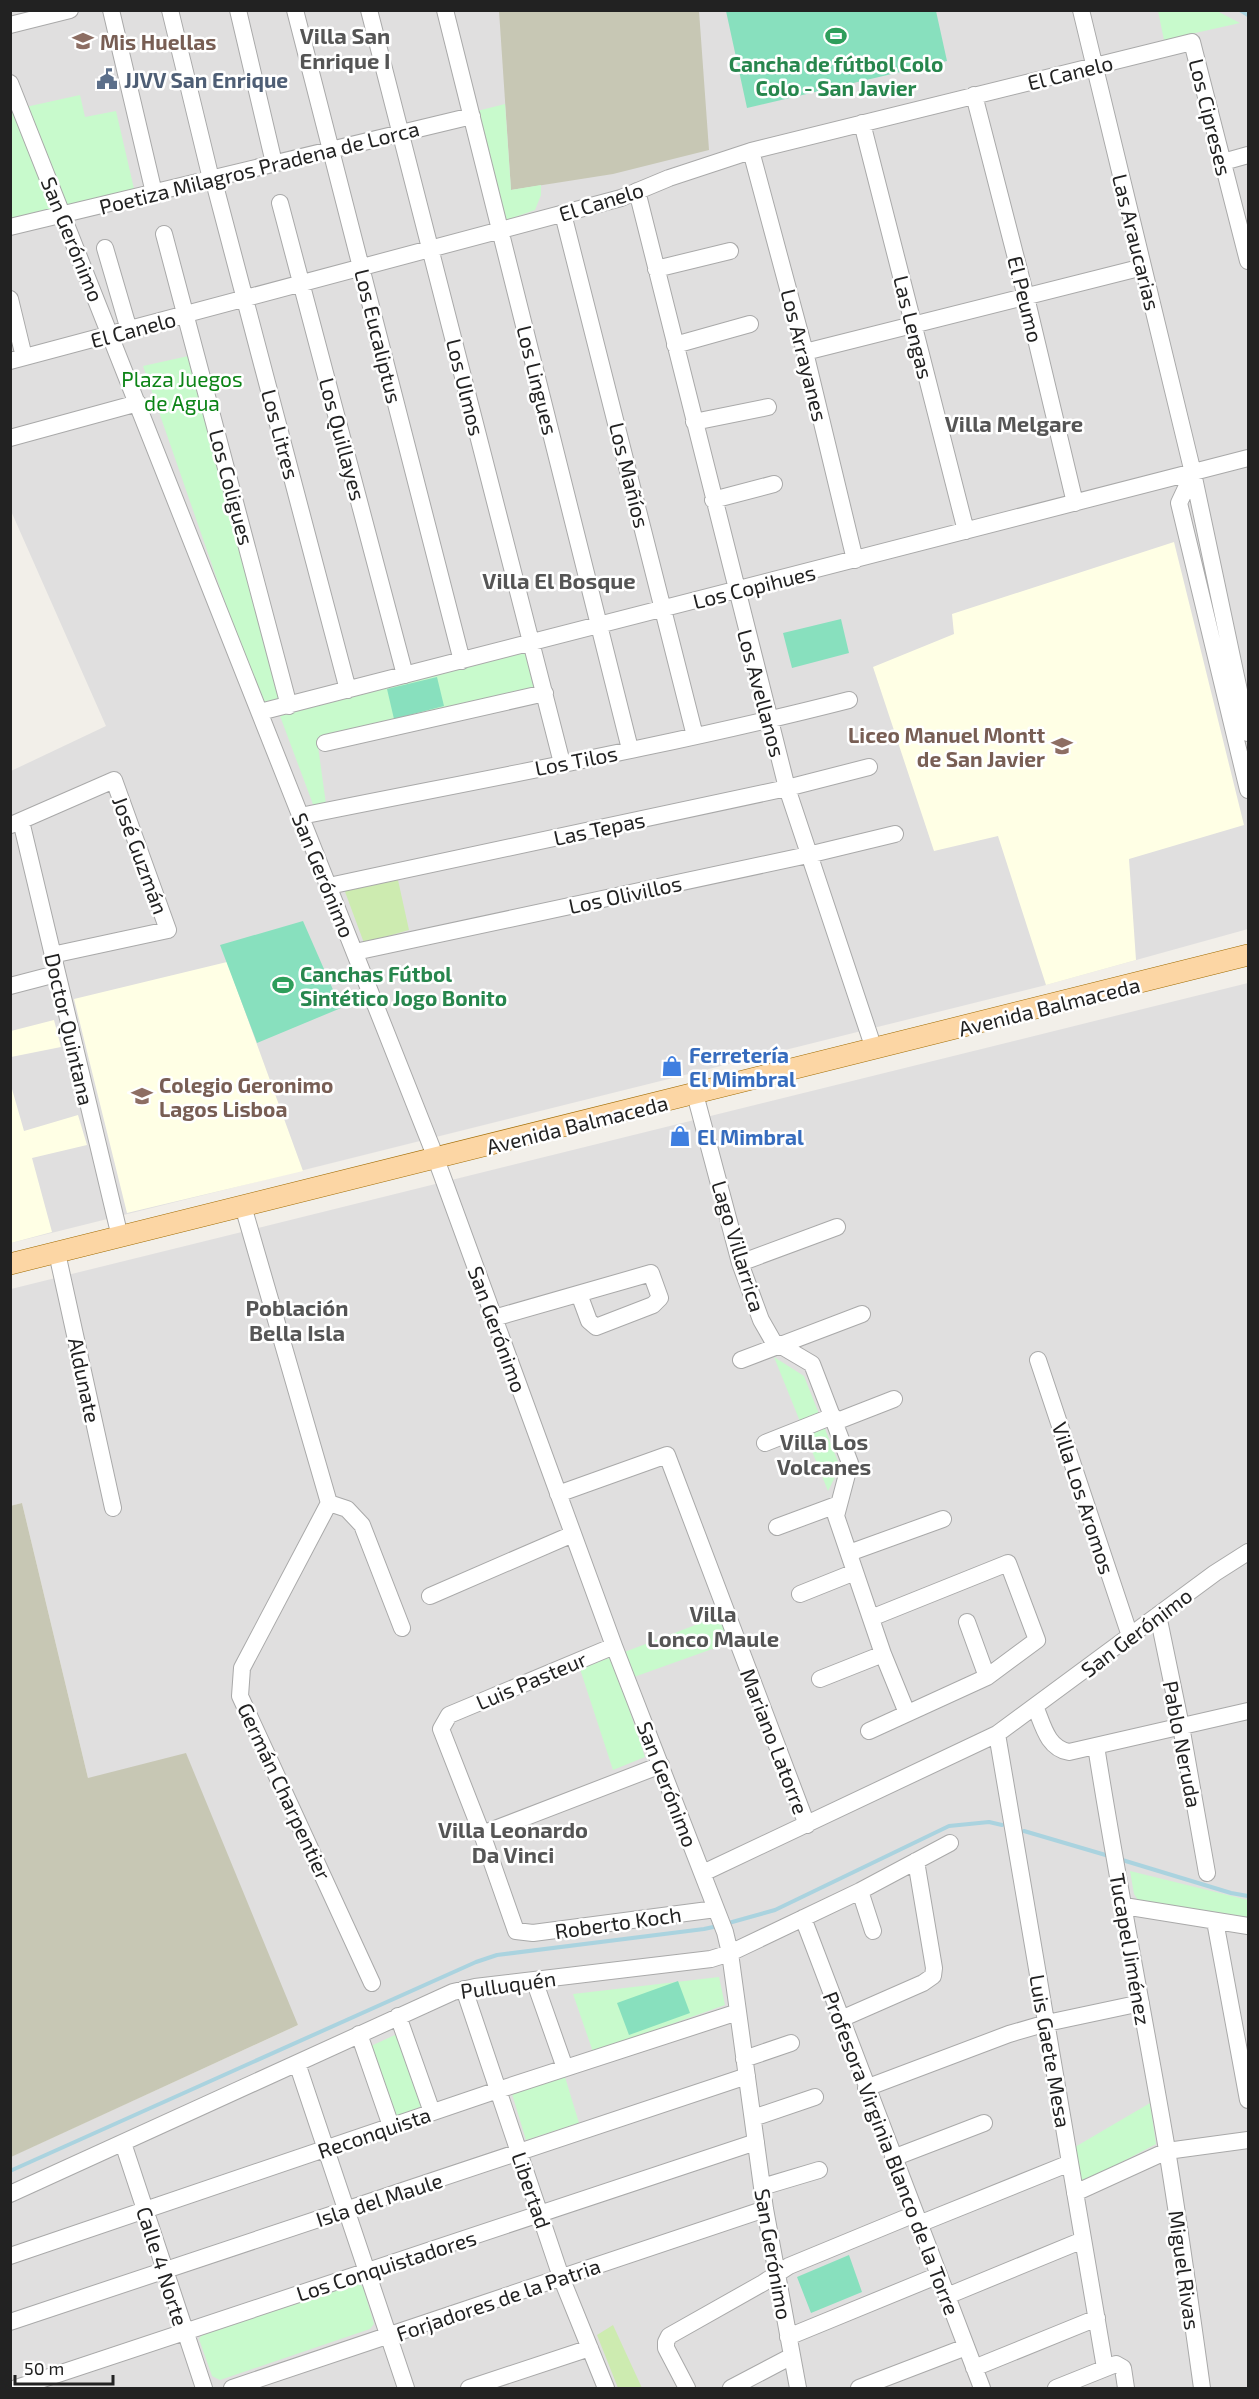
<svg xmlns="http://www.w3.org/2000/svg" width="1259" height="2399" viewBox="0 0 1259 2399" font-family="'Exo 2',sans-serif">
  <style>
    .residential { fill: #e0dfdf }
    .education { fill: #ffffe5 }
    .construction { fill: #c7c7b4 }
    .grass { fill: #cdebb0 }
    .park { fill: #c8facc }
    .pitch { fill: #88e0be }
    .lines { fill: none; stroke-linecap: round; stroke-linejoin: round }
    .stream { stroke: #aad3df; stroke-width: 4 }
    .minor-casing { stroke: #a9a9a9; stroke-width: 18 }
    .major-casing { stroke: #a06b00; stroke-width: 22 }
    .minor { stroke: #fff; stroke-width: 16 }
    .major { stroke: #fcd6a4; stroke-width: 21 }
    .labels { text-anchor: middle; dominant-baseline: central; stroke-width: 5; stroke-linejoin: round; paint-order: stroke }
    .education-label { font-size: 21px; font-weight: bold; fill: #785e54; stroke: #fff; text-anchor: start }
    .leisure-label { font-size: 21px; font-weight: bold; fill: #27864d; stroke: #fff }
    .street-label { font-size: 21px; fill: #222; stroke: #fff }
    .service-label { font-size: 21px; font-weight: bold; fill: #4e5e75; stroke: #fff; text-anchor: start }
    .park-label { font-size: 21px; fill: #0c8416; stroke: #fff }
    .shop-label { font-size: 21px; font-weight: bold; fill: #366cbe; stroke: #fff; text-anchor: start }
    .neighbourhood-label { font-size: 22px; font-weight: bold; fill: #555; stroke: #fff }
  </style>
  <rect width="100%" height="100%" fill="#f2efe9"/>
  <path class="residential" d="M11 11H1248V929L1046 985 11 1243V771L106 726 11 511Z
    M1248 983V2388H11L10 2157 298 2025 88 1778 22 1503 11 1506V1289Z"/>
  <path class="education" d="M1174 542 1244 825 1129 859 1136 960 1046 985 998 836 934 851 873 667 954 634 952 614Z
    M227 962 303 1171 127 1213 74 999Z
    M54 1020 61 1047 11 1057V1031Z
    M10 1082 24 1131 78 1115 87 1145 32 1158 52 1232 11 1243Z"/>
  <path class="construction" d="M499 11H699L709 150 613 174 511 190Z
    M22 1503 88 1778 186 1753 298 2025 11 2157 10 1506Z"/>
  <path class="grass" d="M398 880 409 930 364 943 344 889Z
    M613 2325 642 2388H618L597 2335Z"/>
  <path class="park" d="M1158 11H1217L1240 23 1164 40Z
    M80 95 85 117 116 111 135 193 11 221 10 106 12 110Z
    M505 104 511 190 541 185V195L535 210 504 221 477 111Z
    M202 353 289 698 261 706 143 366Z
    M540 645 548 688 317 739 326 804 314 807 280 716Z
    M774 1357 804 1376 840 1467 828 1491Z
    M719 1616 729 1643 620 1682 645 1757 613 1770 580 1669Z
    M1130 1871 1248 1900V1917L1138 1900 1134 1894Z
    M719 1977 725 2005 593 2052 573 1994Z
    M397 2034 423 2106 396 2116 371 2046Z
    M565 2077 579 2123 526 2140 512 2094Z
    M1150 2103 1156 2144 1082 2183 1075 2147Z
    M353 2279 363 2287 374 2324 370 2329 220 2380 212 2376 199 2339 204 2332Z"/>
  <path class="pitch" d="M726 11H936L947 61 747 108Z
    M841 619 849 653 792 668 783 633Z
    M437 677 444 706 394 719 387 689Z
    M303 921 341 1008 257 1043 220 945Z
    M678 1981 690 2013 629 2035 617 2003Z
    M849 2255 862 2292 811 2313 797 2277Z"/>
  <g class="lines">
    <path class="stream" d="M1240 10 1248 15
      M1024 1831 1109 1856
      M1119 1859 1231 1893 1248 1896
      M725 1924 775 1910 949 1826 989 1822 1002 1825
      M10 2171 476 1962 497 1955 704 1929 718 1926"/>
    <defs>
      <path id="minor" d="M111 10 154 193
        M170 10 211 179
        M238 10 274 163
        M295 10 462 661
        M369 10 562 763
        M445 10 630 749
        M1081 10 1193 473 1248 733
        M10 25 70 10
        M10 83 432 1148 614 1646 725 1932 730 1953 765 2209 798 2388
        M974 95 1026 297 1075 503
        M862 123 966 531
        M751 151 805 352 855 560
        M1223 162 1248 155
        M213 178 348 690
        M637 191 787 788 874 1049
        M280 203 405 675
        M563 214 695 736
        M10 227 472 116
        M164 234 289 706
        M105 248 129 330
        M656 269 730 251
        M10 299 24 357
        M675 345 750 324
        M805 352 1143 267
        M10 361 621 198 669 178 751 151 1192 42 1248 261
        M694 422 768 407
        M10 438 138 403
        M1193 473 1179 503 1248 790
        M713 500 774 484
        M260 712 1248 458
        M325 743 545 693
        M301 816C484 779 669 746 849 700
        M21 821 120 1237
        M11 825 114 780 168 930 52 955
        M329 886 787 788 869 767
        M355 952 808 855 895 834
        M10 986 56 974
        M695 1094 740 1263 761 1320 773 1341 812 1364 850 1463 836 1516 883 1654 907 1713
        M243 1206 329 1503
        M57 1253 113 1508
        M740 1263 837 1227
        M494 1318 651 1273 660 1298 653 1305 596 1327 589 1321 579 1294
        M741 1360 862 1314
        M1038 1360 1130 1636
        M835 1422 894 1399
        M765 1443 833 1416
        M558 1494 667 1455 807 1825
        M329 1503 242 1668 240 1696 372 1983
        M329 1503 347 1509 362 1525 402 1628
        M777 1527 839 1504
        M849 1553 943 1519
        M800 1594 855 1572
        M430 1596 573 1534
        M1158 1615 1181 1726 1207 1873
        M967 1622 987 1677
        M614 1646 449 1715 441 1729 482 1834 516 1931 533 1933 716 1909
        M820 1679 883 1654
        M1035 1706C1043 1725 1047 1748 1069 1752L1248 1711
        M869 1731 987 1677 1037 1640 1008 1563 871 1618
        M997 1734 1105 2368
        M1096 1746C1117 1881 1144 2015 1167 2150 1180 2229 1191 2309 1202 2388
        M482 1834 661 1765
        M703 1873 997 1734 1215 1573 1248 1552
        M860 1891 873 1931
        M1124 1906 1248 1926
        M803 1918 982 2388
        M1215 1921 1248 2100
        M534 1980 565 2068
        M464 1989 561 2277 606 2388
        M398 2016 432 2112
        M841 2019 923 1983 933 1976 934 1968 916 1861
        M359 2034 391 2126
        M744 2059 791 2043
        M297 2063 406 2388
        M866 2088 1009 2034 1047 2023 1141 2003
        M753 2118 815 2097
        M123 2143 204 2388
        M893 2158 984 2123
        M762 2187 819 2170
        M1075 2193 1167 2151 1248 2140
        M10 2194 453 1992 475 1987 711 1959 730 1953 860 1891 950 1843
        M919 2224 1070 2163
        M10 2256 498 2090 738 2012
        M947 2296 1083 2240
        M10 2322 747 2076
        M788 2337 939 2275
        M974 2368 1097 2318
        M16 2388 756 2142
        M232 2388 765 2209
        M469 2388 590 2348
        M687 2388 666 2348V2342L669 2336 763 2283 789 2266 915 2214
        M731 2388 792 2356
        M859 2388 966 2347
        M1056 2388 1116 2364 1123 2368 1126 2388"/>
      <path id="major" d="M10 1264 1248 955"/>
    </defs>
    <use href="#minor" class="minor-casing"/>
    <use href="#major" class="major-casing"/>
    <use href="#minor" class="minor"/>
    <use href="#major" class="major"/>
  </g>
  <defs>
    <symbol id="stadium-bare" viewBox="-9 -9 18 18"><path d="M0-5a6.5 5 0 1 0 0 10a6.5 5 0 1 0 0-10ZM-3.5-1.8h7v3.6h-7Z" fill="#2e9e5b" stroke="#fff" stroke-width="2.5" paint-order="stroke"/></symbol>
    <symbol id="school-bare" viewBox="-9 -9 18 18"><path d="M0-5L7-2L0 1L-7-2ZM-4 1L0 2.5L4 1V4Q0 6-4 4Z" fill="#8d6e63" stroke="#fff" stroke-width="2.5" paint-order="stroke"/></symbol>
    <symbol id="civic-bare" viewBox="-9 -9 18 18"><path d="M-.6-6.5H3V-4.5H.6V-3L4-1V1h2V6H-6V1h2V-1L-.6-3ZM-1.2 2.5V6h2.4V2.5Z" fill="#5c6f8a" stroke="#fff" stroke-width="2.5" paint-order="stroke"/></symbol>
    <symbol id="shop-bare" viewBox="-9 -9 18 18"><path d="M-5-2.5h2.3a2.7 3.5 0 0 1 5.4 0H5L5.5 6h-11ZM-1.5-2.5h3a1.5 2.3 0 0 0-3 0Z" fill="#3f7fe0" stroke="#fff" stroke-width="2.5" paint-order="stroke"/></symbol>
  </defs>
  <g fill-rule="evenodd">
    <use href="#stadium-bare" x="821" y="21" width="30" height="30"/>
    <use href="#school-bare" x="68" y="26" width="30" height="30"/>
    <use href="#civic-bare" x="92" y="64" width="30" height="30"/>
    <use href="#school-bare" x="1047" y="731" width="30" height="30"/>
    <use href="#stadium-bare" x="268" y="970" width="30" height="30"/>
    <use href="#shop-bare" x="657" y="1051" width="30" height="30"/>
    <use href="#school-bare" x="127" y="1081" width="30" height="30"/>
    <use href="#shop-bare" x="665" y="1121" width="30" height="30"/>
  </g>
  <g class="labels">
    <g class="education-label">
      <text x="100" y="41">Mis Huellas</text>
      <text x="1045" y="734" text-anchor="end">Liceo Manuel Montt<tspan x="1045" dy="24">de San Javier</tspan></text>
      <text x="159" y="1084">Colegio Geronimo<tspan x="159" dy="24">Lagos Lisboa</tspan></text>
    </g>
    <g class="leisure-label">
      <text x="836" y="63">Cancha de fútbol Colo<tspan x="836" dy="24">Colo - San Javier</tspan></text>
      <text x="300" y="973" text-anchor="start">Canchas Fútbol<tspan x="300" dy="24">Sintético Jogo Bonito</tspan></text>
    </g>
    <g class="street-label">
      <text transform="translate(1070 72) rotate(-14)">El Canelo</text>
      <text transform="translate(1211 117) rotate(76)">Los Cipreses</text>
      <text transform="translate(259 167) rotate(-14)">Poetiza Milagros Pradena de Lorca</text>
      <text transform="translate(601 201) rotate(-17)">El Canelo</text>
      <text transform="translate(73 239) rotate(68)">San Gerónimo</text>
      <text transform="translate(1137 242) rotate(76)">Las Araucarias</text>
      <text transform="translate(1026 299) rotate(76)">El Peumo</text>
      <text transform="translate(914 327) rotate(76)">Las Lengas</text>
      <text transform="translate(133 329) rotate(-15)">El Canelo</text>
      <text transform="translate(379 336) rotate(76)">Los Eucaliptus</text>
      <text transform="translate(805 355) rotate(76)">Los Arrayanes</text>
      <text transform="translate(538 380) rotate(76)">Los Lingues</text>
      <text transform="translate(466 387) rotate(76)">Los Ulmos</text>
      <text transform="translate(281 434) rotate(75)">Los Litres</text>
      <text transform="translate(343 439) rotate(75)">Los Quillayes</text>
      <text transform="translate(630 475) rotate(76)">Los Mañíos</text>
      <text transform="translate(232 487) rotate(75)">Los Coligues</text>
      <text transform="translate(754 586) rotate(-14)">Los Copihues</text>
      <text transform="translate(762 693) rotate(75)">Los Avellanos</text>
      <text transform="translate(576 760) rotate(-11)">Los Tilos</text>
      <text transform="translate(599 828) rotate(-12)">Las Tepas</text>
      <text transform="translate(141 855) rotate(70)">José Guzmán</text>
      <text transform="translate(324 875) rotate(68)">San Gerónimo</text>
      <text transform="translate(625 894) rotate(-12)">Los Olivillos</text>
      <text transform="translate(1049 1006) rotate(-14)">Avenida Balmaceda</text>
      <text transform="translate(70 1029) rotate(77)">Doctor Quintana</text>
      <text transform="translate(577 1124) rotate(-14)">Avenida Balmaceda</text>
      <text transform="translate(739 1246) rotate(73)">Lago Villarrica</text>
      <text transform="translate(498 1329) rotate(70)">San Gerónimo</text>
      <text transform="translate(85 1380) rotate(78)">Aldunate</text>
      <text transform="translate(1084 1498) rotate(72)">Villa Los Aromos</text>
      <text transform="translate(1136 1632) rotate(-37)">San Gerónimo</text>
      <text transform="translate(531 1680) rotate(-23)">Luis Pasteur</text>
      <text transform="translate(775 1741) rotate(69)">Mariano Latorre</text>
      <text transform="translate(1183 1744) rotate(79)">Pablo Neruda</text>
      <text transform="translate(668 1784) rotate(69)">San Gerónimo</text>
      <text transform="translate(285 1791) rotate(65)">Germán Charpentier</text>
      <text transform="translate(618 1922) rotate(-8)">Roberto Koch</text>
      <text transform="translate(1131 1949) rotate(80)">Tucapel Jiménez</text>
      <text transform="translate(508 1984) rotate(-8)">Pulluquén</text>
      <text transform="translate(1051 2051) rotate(80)">Luis Gaete Mesa</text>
      <text transform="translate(374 2132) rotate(-19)">Reconquista</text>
      <text transform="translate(892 2153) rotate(69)">Profesora Virginia Blanco de la Torre</text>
      <text transform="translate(532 2190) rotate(71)">Libertad</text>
      <text transform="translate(379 2199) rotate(-18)">Isla del Maule</text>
      <text transform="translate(774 2254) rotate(80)">San Gerónimo</text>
      <text transform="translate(386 2265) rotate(-18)">Los Conquistadores</text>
      <text transform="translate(163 2266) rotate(72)">Calle 4 Norte</text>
      <text transform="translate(1185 2270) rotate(82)">Miguel Rivas</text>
      <text transform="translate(498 2299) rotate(-19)">Forjadores de la Patria</text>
    </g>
    <g class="service-label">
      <text x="124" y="79">JJVV San Enrique</text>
    </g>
    <g class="park-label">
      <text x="182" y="378">Plaza Juegos<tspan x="182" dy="24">de Agua</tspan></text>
    </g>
    <g class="shop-label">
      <text x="689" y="1054">Ferretería<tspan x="689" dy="24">El Mimbral</tspan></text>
      <text x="697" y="1136">El Mimbral</text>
    </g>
    <g class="neighbourhood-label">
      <text x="345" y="35">Villa San<tspan x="345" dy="25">Enrique I</tspan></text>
      <text x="1014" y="423">Villa Melgare</text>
      <text x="559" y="580">Villa El Bosque</text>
      <text x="297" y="1307">Población<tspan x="297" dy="25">Bella Isla</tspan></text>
      <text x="824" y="1441">Villa Los<tspan x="824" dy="25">Volcanes</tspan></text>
      <text x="713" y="1613">Villa<tspan x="713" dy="25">Lonco Maule</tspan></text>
      <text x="513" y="1829">Villa Leonardo<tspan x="513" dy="25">Da Vinci</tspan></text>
    </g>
  </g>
  <rect width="1259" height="2399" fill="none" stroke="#222222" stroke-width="24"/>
  <path d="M15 2375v9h98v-9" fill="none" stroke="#222222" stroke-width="3"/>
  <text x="24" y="2375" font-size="18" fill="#222222" stroke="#ffffff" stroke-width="4.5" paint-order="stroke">50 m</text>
</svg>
